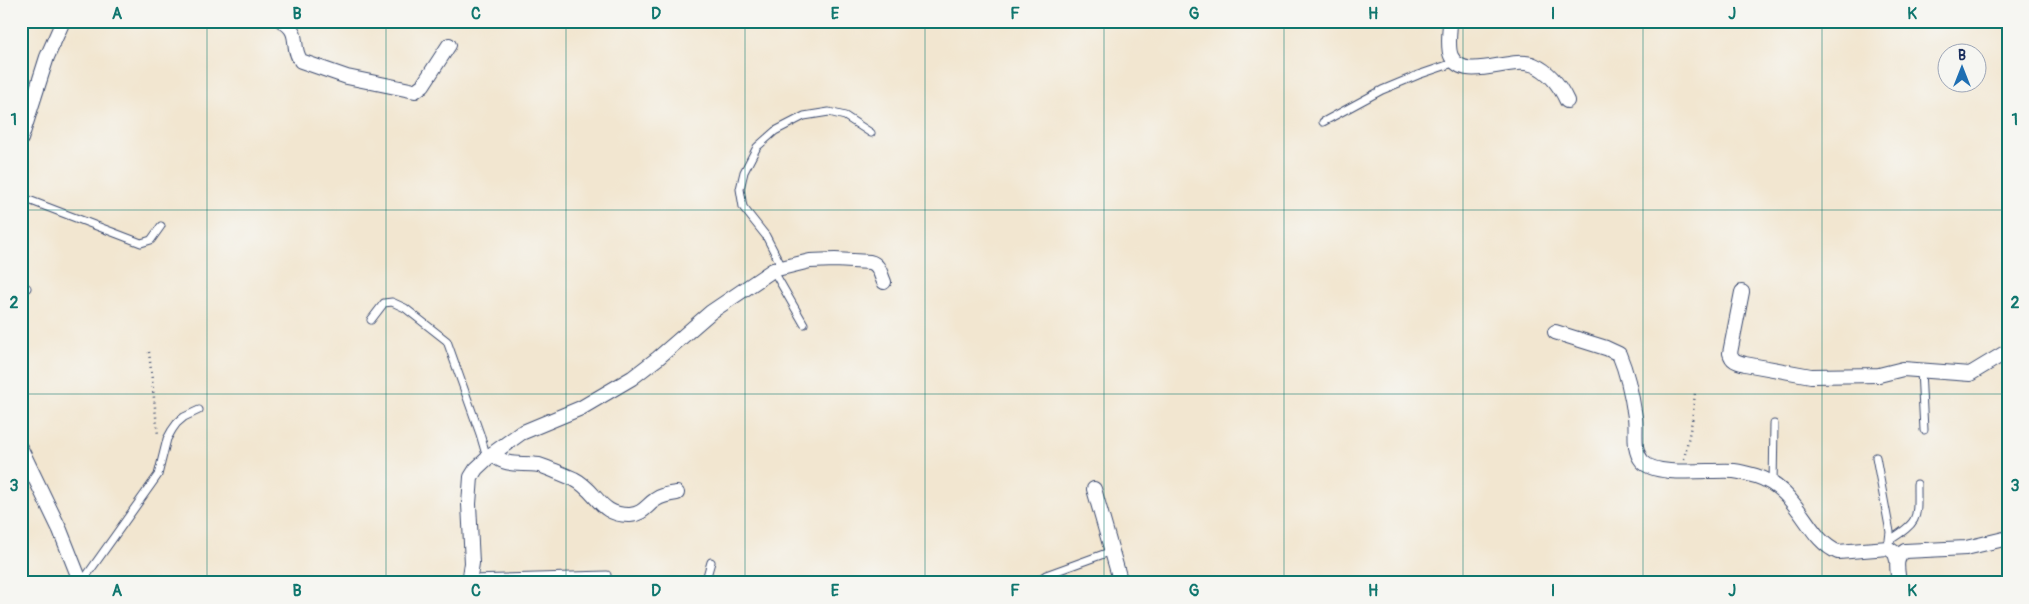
<svg xmlns="http://www.w3.org/2000/svg" width="2029" height="604" viewBox="0 0 2029 604" font-family="Pangolin,sans-serif">
  <style>
    .lines { fill: none; stroke-linecap: round; stroke-linejoin: round }
    .service-casing { stroke: #3b4a6f; stroke-width: 9 }
    .minor-casing { stroke: #3b4a6f; stroke-width: 16 }
    .path { stroke: #3b4a6f; stroke-width: 2.5; stroke-dasharray: 1 4; stroke-linecap: butt }
    .service { stroke: #fff; stroke-width: 7 }
    .minor { stroke: #fff; stroke-width: 14 }
    .grid { fill: none; stroke: #0f766e; stroke-width: 1; stroke-opacity: 0.55 }
    .neatline { fill: none; stroke: #0f766e; stroke-width: 2 }
    .grid-label { font-size: 16px; text-anchor: middle; font-weight: bold; fill: #0f766e }
  </style>
  <rect width="100%" height="100%" fill="#f6f6f2"/>
  <filter id="ink" filterUnits="userSpaceOnUse"><feTurbulence type="fractalNoise" baseFrequency=".02" numOctaves="2"/><feDisplacementMap in="SourceGraphic" scale="10" xChannelSelector="R" yChannelSelector="G"/><feConvolveMatrix kernelMatrix="1 2 1 2 8 2 1 2 1" color-interpolation-filters="sRGB"/></filter>
  <filter id="wash" filterUnits="userSpaceOnUse"><feTurbulence type="fractalNoise" baseFrequency=".0096" numOctaves="4" result="noise"/><feDisplacementMap in="SourceGraphic" scale="20" xChannelSelector="R" yChannelSelector="G"/><feGaussianBlur stdDeviation="1.12" result="paint"/><feColorMatrix in="noise" values="0 0 0 0 0 0 0 0 0 0 0 0 0 0 0 0 0 1.4 0 .05"/><feComposite in="paint" operator="in"/></filter>
  <g filter="url(#wash)">
    <rect width="100%" height="100%" fill="#f2e6d0"/>
  </g>
  <g filter="url(#ink)">
    <g class="lines">
      <defs>
        <path id="service" d="M1323 122 1382 90 1418 75 1456 62
          M21 197 141 243 151 240 161 226
          M782 267 766 236 743 207 740 189 744 172 757 147 775 131 804 116 829 112 845 116 871 133
          M773 270 804 324
          M21 287 27 288
          M371 320 384 303 392 302 405 308 447 341 480 434 487 458
          M1921 370 1924 430
          M1876 457 1890 532 1888 548
          M1773 484 1774 424
          M1890 540C1920 521 1917 519 1917 484
          M470 579 607 575
          M82 582 158 475 167 439 172 430 177 423 184 417 199 410
          M705 583 711 562
          M1035 583 1046 575 1112 551"/>
        <path id="minor" d="M282 21C302 32 290 47 301 61L347 77 415 91 423 85 449 45
          M1450 21C1450 31 1447 47 1451 56 1464 84 1511 55 1534 65 1550 72 1560 86 1567 101
          M21 139 47 57 63 21
          M1742 292 1730 353C1732 361 1737 362 1745 364L1811 376 1879 375 1903 369 1970 374 2008 351
          M1555 332 1606 348 1619 354C1627 373 1632 396 1635 417 1637 431 1632 449 1642 461 1656 478 1712 469 1734 471 1741 472 1749 474 1756 476 1799 489 1807 540 1838 552L1888 548 1895 553 1897 560
          M21 449 60 530 81 583
          M492 454C509 468 519 462 539 465 546 467 567 476 574 479 598 491 599 516 630 515 643 514 646 506 655 500 662 495 669 494 677 493
          M1094 489 1121 583
          M469 583 472 563 469 504 471 477 476 469 492 454 521 433 581 408 632 378 658 358 711 312 773 270 810 261 835 260 870 262C879 264 880 273 884 282
          M1899 583C1898 571 1893 558 1905 551L1966 548 2008 538"/>
      </defs>
      <use href="#service" class="service-casing"/>
      <use href="#minor" class="minor-casing"/>
      <path class="path" d="M149 352 158 435
        M1684 459 1692 421 1695 393"/>
      <use href="#service" class="service"/>
      <use href="#minor" class="minor"/>
    </g>
  </g>
  <path class="grid" d="M207 21V583M386 21V583M566 21V583M745 21V583M925 21V583M1104 21V583M1284 21V583M1463 21V583M1643 21V583M1822 21V583M21 210H2008M21 394H2008"/>
  <rect width="2029" height="604" fill="none" stroke="#f6f6f2" stroke-width="55"/>
  <g transform="translate(1962 68)"><circle r="24" fill="#f6f6f2" stroke="#9ea6b7"/>
  <path d="M0-4L9 19L0 12L-9 19Z" fill="#1f6fb2"/>
  <text y="-8" font-size="14" font-weight="bold" text-anchor="middle" fill="#1b2f5e">B</text>
  </g>
  <rect x="28" y="28" width="1974" height="548" class="neatline"/>
  <g class="grid-label">
    <text x="117" y="19">A</text>
    <text x="297" y="19">B</text>
    <text x="476" y="19">C</text>
    <text x="656" y="19">D</text>
    <text x="835" y="19">E</text>
    <text x="1015" y="19">F</text>
    <text x="1194" y="19">G</text>
    <text x="1373" y="19">H</text>
    <text x="1553" y="19">I</text>
    <text x="1732" y="19">J</text>
    <text x="1912" y="19">K</text>
    <text x="14" y="125">1</text>
    <text x="2015" y="125">1</text>
    <text x="14" y="308">2</text>
    <text x="2015" y="308">2</text>
    <text x="14" y="491">3</text>
    <text x="2015" y="491">3</text>
    <text x="117" y="596">A</text>
    <text x="297" y="596">B</text>
    <text x="476" y="596">C</text>
    <text x="656" y="596">D</text>
    <text x="835" y="596">E</text>
    <text x="1015" y="596">F</text>
    <text x="1194" y="596">G</text>
    <text x="1373" y="596">H</text>
    <text x="1553" y="596">I</text>
    <text x="1732" y="596">J</text>
    <text x="1912" y="596">K</text>
  </g>
</svg>
